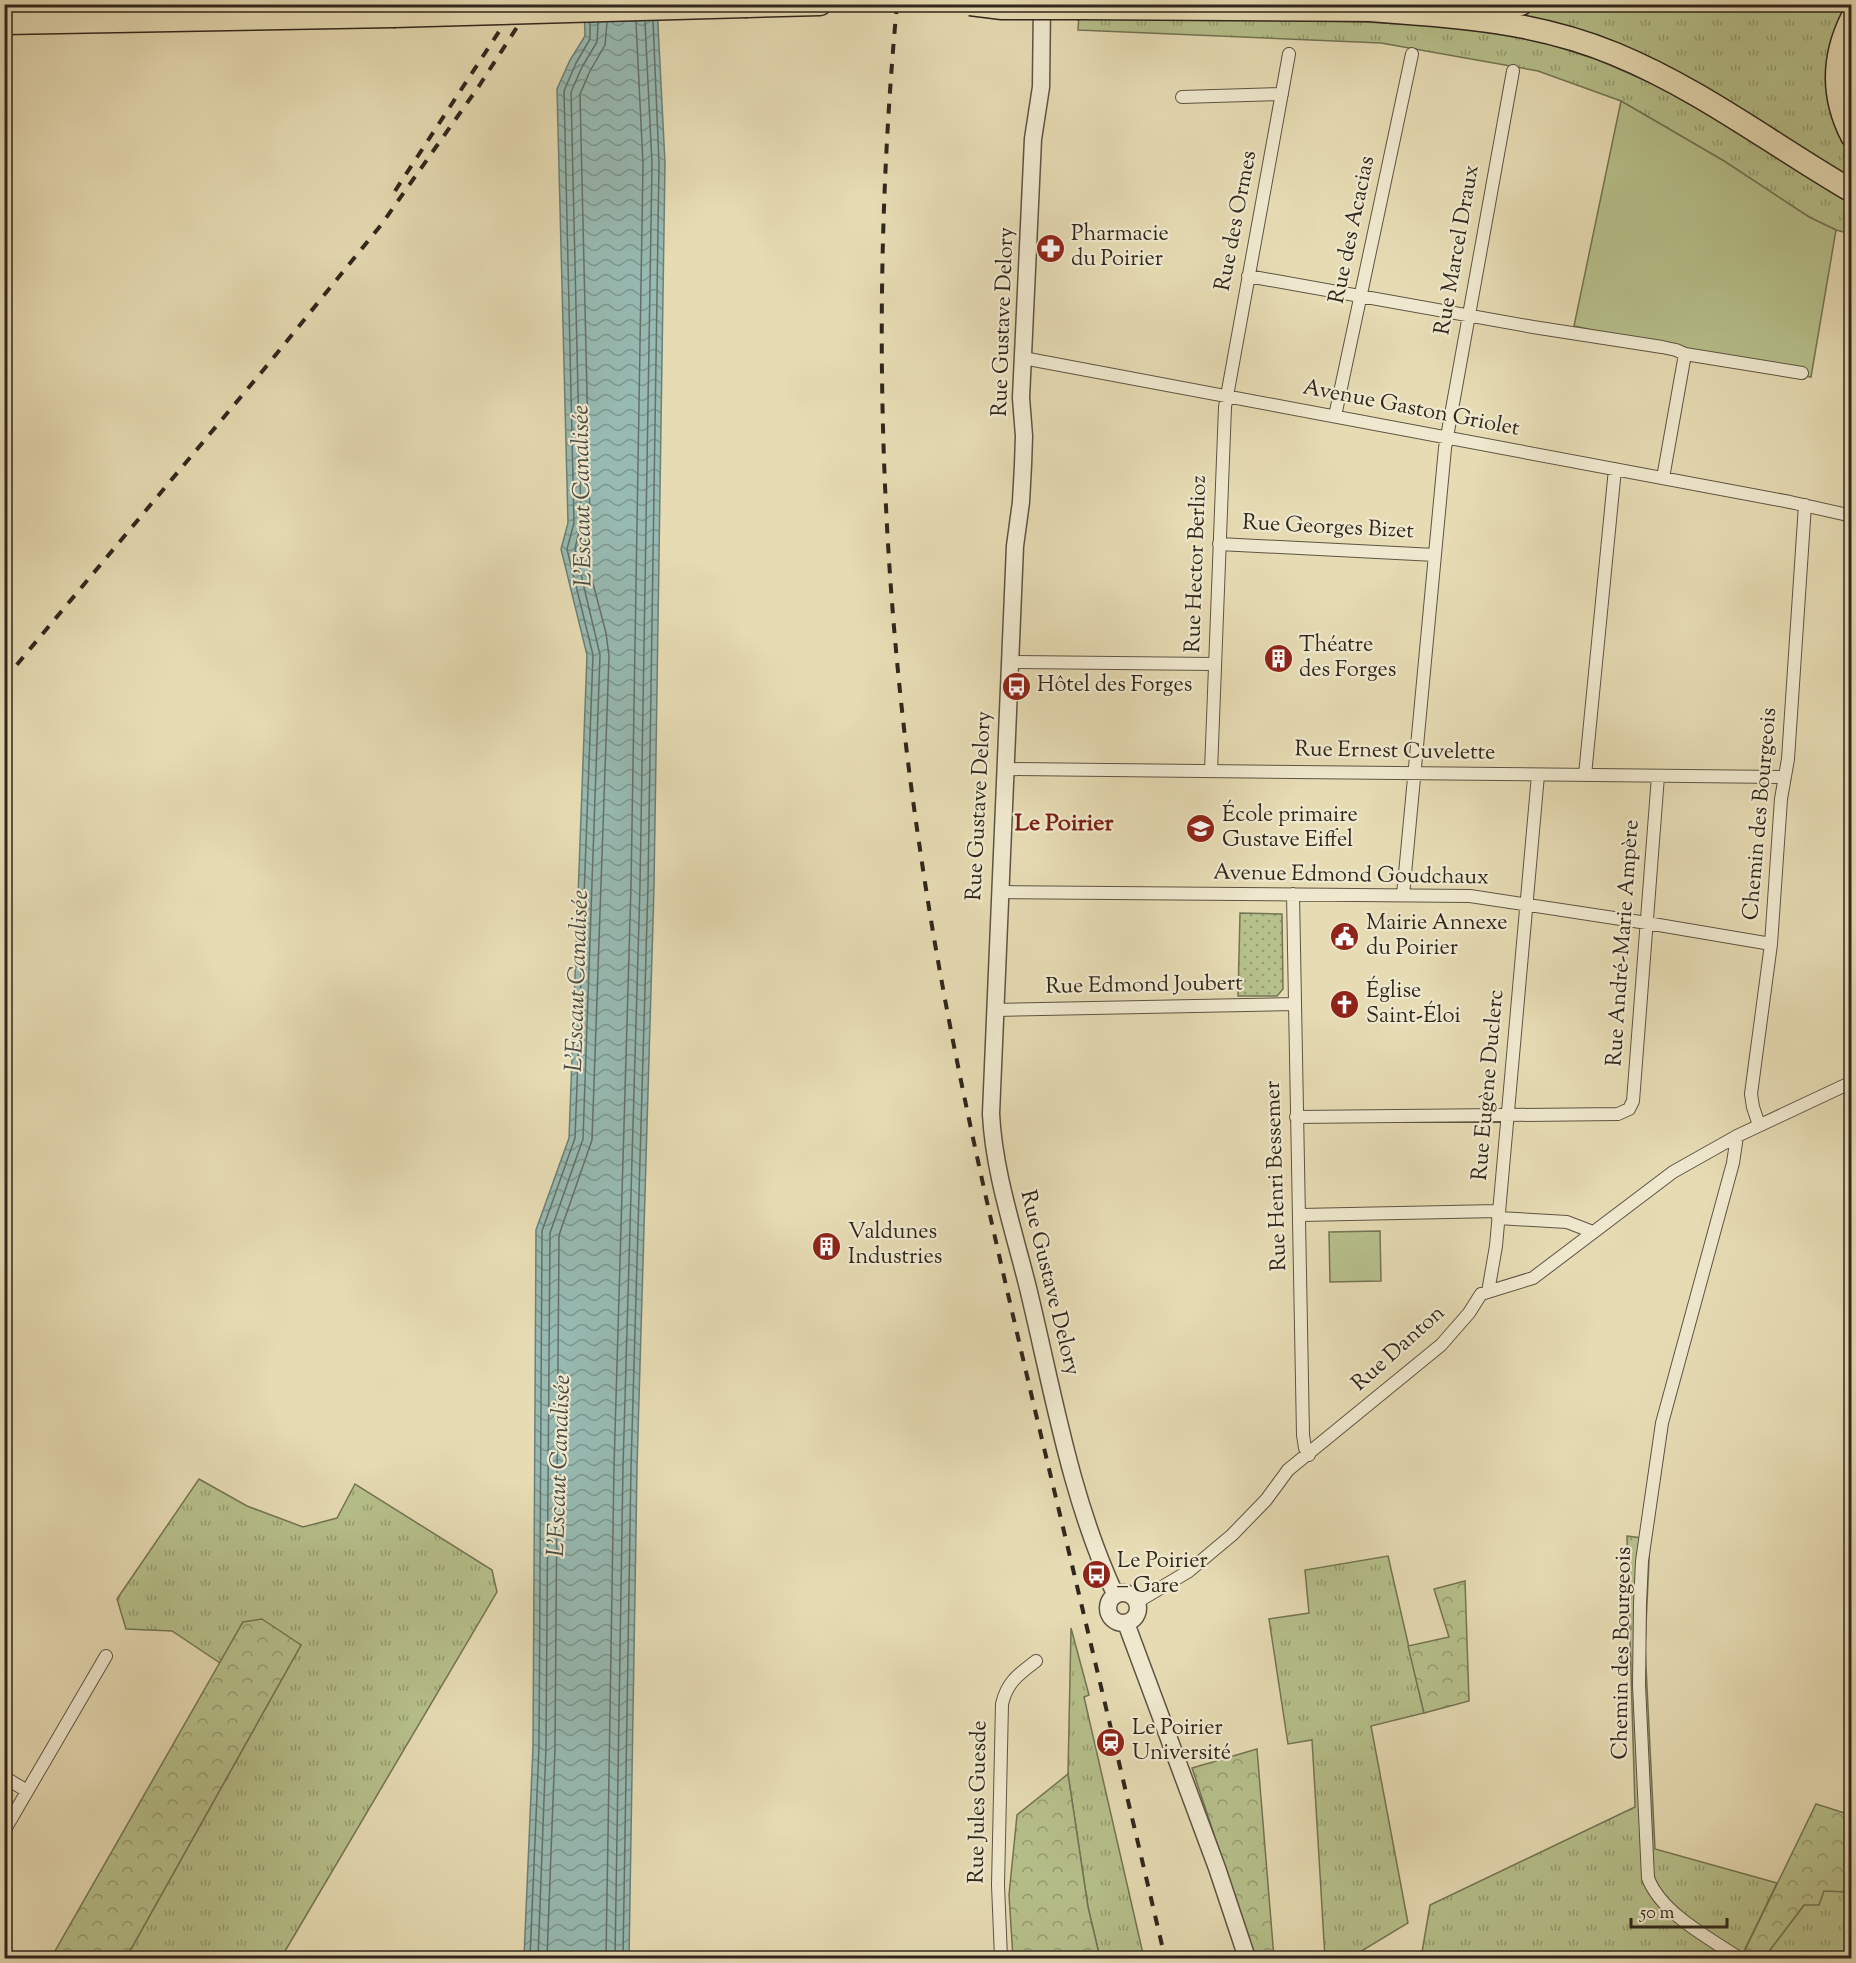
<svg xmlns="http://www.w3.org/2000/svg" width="1856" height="1963" viewBox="0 0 1856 1963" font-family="'Sorts Mill Goudy',serif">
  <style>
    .grass { fill: url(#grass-tufts); stroke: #737454; stroke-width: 1.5 }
    .forest { fill: url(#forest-crowns); stroke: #737454; stroke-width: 1.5 }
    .park { fill: url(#park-dots); stroke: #737454; stroke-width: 1.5 }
    .pitch { fill: #b6c08b; stroke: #737454; stroke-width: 1.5 }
    .water { fill: url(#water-waves); stroke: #6e7f76; stroke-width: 1.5 }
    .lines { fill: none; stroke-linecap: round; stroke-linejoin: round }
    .shore { stroke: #647068; stroke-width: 1.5 }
    .minor-casing { stroke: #5e5442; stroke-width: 14 }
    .tertiary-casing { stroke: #5e5442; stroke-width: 19 }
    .motorway-casing { stroke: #30271d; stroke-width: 25 }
    .minor { stroke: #efe8ce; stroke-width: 12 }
    .tertiary { stroke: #efe8ce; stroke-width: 16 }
    .motorway { stroke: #e6dbb3; stroke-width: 22 }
    .rail { stroke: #30271d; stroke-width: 4; stroke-dasharray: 10 10; stroke-linecap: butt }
    .motorway-bridge-casing { stroke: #30271d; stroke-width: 25; stroke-linecap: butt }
    .motorway-bridge { stroke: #e6dbb3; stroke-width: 22 }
    .labels { text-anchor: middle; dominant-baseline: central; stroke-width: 4.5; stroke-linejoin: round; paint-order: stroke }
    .street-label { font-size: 22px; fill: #30271d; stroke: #efe8ce }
    .poi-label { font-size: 22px; fill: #30271d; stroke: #efe8ce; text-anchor: start }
    .water-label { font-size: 24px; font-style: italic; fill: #4a4c42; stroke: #efe8ce }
    .neighbourhood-label { font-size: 24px; font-weight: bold; fill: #7a1f14; stroke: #efe8ce }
  </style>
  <defs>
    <pattern id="grass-tufts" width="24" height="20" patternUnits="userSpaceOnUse" patternTransform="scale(1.5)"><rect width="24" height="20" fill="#b6c08b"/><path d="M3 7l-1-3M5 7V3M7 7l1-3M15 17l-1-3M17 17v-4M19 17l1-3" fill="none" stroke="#949c71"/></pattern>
    <pattern id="forest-crowns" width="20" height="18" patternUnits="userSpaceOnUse" patternTransform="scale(1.5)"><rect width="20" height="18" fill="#b6c08b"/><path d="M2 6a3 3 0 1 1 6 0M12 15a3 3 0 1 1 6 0" fill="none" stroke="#949c71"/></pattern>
    <pattern id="park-dots" width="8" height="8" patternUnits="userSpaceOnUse" patternTransform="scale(1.5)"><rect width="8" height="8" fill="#b6c08b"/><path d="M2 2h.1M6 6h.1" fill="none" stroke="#949c71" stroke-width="1.8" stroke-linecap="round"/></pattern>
    <pattern id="water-waves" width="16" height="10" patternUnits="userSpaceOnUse" patternTransform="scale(1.5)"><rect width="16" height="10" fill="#97bab2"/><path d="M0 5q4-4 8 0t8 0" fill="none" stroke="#7c9790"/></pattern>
  </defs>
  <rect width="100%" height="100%" fill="#e6dbb3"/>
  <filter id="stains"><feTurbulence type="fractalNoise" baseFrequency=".00333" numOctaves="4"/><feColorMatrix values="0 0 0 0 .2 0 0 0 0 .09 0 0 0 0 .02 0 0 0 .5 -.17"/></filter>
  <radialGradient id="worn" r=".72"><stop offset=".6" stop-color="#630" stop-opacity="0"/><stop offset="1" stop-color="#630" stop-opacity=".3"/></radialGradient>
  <path class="grass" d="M1592 4 1851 5 1841 21 1851 147V185L1772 136 1512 13Z
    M1079 15 1363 22 1463 27 1528 37 1598 60 1665 89 1851 198V234L1836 230 1809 217 1724 161 1621 101 1538 71 1381 43 1078 30Z
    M199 1479 247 1506 303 1527 337 1518 355 1484 492 1570 497 1592 281 1958H126L301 1645 243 1622 220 1663 172 1631 126 1629 117 1599Z
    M1627 1536 1650 1539 1645 1646 1655 1849 1777 1883 1745 1949 1757 1958H1421L1430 1905 1635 1807Z
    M1388 1556 1424 1713 1371 1726 1408 1923 1350 1958H1325L1312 1740 1288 1744 1269 1619 1309 1613 1305 1570Z
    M1071 1628 1089 1695 1084 1697 1144 1958H1100L1088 1907 1068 1774Z
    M1824 1890 1848 1892 1851 1894V1958H1764L1804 1905Z"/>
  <path class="forest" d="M1465 1581 1469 1701 1424 1713 1408 1646 1449 1637 1434 1589Z
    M262 1619 301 1645 126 1958H51L243 1622Z
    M1257 1749 1274 1958H1255L1192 1768Z
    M1068 1774 1088 1907 1100 1958H1013L1009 1895 1017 1815Z
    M1816 1804 1851 1815V1894L1848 1892 1824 1891 1819 1905H1804L1764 1958H1757L1745 1950Z"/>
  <path class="park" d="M1240 913 1282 914 1283 989 1277 996H1238Z"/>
  <path class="pitch" d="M1621 101 1724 161 1809 217 1836 230 1811 377 1574 326Z
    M1380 1231 1381 1281 1330 1282 1329 1232Z"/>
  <path class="water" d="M584 5H657L665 163 654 886 637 1468 629 1958H524L533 1747 536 1230 569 1138 587 655 561 549 568 523 557 89 570 60 585 36Z"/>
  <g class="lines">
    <path class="shore" d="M530 1958 539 1747 542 1231 575 1138 593 655 567 549 574 523 564 91 576 63 590 39V23
      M538 1958 546 1747 550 1233 583 1139 600 655 575 549 581 522 571 92 582 67 597 42 598 23
      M547 1958 555 1748 559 1235 592 1140 609 656 606 633 584 549 590 522 580 94 590 71 605 45 607 23
      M606 1958 614 1467 631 886 643 164 636 22
      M615 1958 623 1467 640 886 652 164 645 22
      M623 1958 631 1467 648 886 659 163 653 21"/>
    <defs>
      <path id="minor" d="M1182 97 1282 94
        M1248 276 1533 327 1662 347 1676 350 1685 354 1802 373
        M1023 358 1790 502 1852 516
        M1335 416 1412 54
        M1663 478 1685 354
        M1219 544 1435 555
        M1009 662 1214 664
        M1005 769 1785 777
        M1211 771 1225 407 1289 54
        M1585 775 1615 469
        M999 892 1470 896 1647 923 1771 944
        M1293 894 1303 1435 1305 1448 1309 1455
        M1403 895 1445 448 1513 71
        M994 1010 1295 1004
        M1296 1117 1618 1114 1629 1109 1633 1101 1658 776
        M1759 1125 1753 1107 1751 1094 1771 944 1781 799 1788 759 1805 505
        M1737 1136 1733 1163 1662 1423 1642 1561 1640 1604 1639 1685 1648 1878C1661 1913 1709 1938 1739 1958
        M1300 1215 1498 1211
        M1498 1218 1567 1222 1593 1232
        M1488 1292 1496 1246 1538 775
        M1137 1602 1189 1571 1232 1535 1266 1500 1288 1470 1441 1345 1469 1313 1481 1294 1533 1278 1673 1172 1737 1136 1852 1082
        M4 1777 27 1791
        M4 1831 106 1656
        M1001 1958 998 1885 1002 1704C1007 1682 1019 1674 1036 1661"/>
      <path id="tertiary" d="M1042 4 1041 87 1033 139 1021 398 1024 436 1023 465 1021 502 1015 546 991 1114C994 1173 1014 1231 1028 1288 1053 1391 1070 1497 1115 1594
        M1108 1608a15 15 0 1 1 30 0a15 15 0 1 1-30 0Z
        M1126 1623 1217 1868 1247 1958"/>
      <path id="motorway" d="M747 6 820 4
        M1079 8 1385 10
        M1472 8 1521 4
        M1370 10C1455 16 1536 21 1615 54 1700 89 1773 145 1852 191
        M1852 18C1832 58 1832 97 1852 136
        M4 23 393 16"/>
    </defs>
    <use href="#minor" class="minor-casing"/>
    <use href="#tertiary" class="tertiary-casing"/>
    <use href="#motorway" class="motorway-casing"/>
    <use href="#minor" class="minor"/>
    <use href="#tertiary" class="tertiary"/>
    <use href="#motorway" class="motorway"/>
    <path class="rail" d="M897 4C871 285 878 571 920 849 947 1037 991 1221 1034 1406 1078 1590 1122 1774 1165 1958
      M395 191 517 4
      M4 680 265 368 381 225 479 86 532 4"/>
    <defs>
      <path id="motorway-bridge" d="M970 4 1002 8H1079
        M393 16 747 6"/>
    </defs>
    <use href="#motorway-bridge" class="motorway-bridge-casing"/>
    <use href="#motorway-bridge" class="motorway-bridge"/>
  </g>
  <defs>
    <symbol id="pharmacy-disc" viewBox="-11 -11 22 22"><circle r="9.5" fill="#8f2418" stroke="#efe8ce"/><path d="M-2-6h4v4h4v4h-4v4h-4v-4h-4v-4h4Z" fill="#fff"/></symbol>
    <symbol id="building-disc" viewBox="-11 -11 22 22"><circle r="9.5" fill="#8f2418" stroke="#efe8ce"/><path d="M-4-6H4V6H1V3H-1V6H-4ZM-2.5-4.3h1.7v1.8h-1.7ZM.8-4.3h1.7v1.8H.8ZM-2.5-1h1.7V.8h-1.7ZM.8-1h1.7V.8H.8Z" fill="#fff"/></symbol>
    <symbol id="bus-disc" viewBox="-11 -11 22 22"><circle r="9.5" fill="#8f2418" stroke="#efe8ce"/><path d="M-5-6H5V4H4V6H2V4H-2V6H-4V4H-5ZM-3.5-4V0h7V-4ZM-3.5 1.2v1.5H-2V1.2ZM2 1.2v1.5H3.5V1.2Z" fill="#fff"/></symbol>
    <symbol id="school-disc" viewBox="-11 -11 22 22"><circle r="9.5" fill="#8f2418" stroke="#efe8ce"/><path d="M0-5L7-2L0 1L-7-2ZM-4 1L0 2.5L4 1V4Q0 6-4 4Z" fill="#fff"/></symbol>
    <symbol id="civic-disc" viewBox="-11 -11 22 22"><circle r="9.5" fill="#8f2418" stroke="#efe8ce"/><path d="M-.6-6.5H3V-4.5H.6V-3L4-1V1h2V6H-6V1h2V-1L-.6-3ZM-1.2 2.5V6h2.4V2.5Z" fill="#fff"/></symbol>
    <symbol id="church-disc" viewBox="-11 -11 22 22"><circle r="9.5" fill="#8f2418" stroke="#efe8ce"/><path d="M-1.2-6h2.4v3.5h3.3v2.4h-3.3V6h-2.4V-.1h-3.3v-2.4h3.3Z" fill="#fff"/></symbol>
    <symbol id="station-disc" viewBox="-11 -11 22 22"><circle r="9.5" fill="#8f2418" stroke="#efe8ce"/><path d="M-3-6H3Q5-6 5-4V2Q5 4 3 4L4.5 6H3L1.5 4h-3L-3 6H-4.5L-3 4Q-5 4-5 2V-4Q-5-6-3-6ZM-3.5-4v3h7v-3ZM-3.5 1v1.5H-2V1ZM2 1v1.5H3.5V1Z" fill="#fff"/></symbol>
  </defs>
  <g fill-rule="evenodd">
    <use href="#pharmacy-disc" x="1034" y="232" width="33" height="33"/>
    <use href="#building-disc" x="1262" y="642" width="33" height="33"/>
    <use href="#bus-disc" x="1000" y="670" width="33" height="33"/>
    <use href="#school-disc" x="1184" y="812" width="33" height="33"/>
    <use href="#civic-disc" x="1328" y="920" width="33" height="33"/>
    <use href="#church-disc" x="1328" y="988" width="33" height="33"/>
    <use href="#building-disc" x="810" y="1230" width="33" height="33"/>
    <use href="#bus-disc" x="1080" y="1558" width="33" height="33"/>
    <use href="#station-disc" x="1094" y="1726" width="33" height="33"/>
  </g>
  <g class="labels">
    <g class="street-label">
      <text transform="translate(1237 221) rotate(-79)">Rue des Ormes</text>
      <text transform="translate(1353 230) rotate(-78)">Rue des Acacias</text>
      <text transform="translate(1458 250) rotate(-80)">Rue Marcel Draux</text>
      <text transform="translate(1004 322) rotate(-88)">Rue Gustave Delory</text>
      <text transform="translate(1411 409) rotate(11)">Avenue Gaston Griolet</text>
      <text transform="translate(1328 528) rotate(3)">Rue Georges Bizet</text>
      <text transform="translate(1197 564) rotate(-88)">Rue Hector Berlioz</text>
      <text transform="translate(1395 752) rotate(1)">Rue Ernest Cuvelette</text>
      <text transform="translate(980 806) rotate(-87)">Rue Gustave Delory</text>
      <text transform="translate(1761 814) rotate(-85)">Chemin des Bourgeois</text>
      <text transform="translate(1351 876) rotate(1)">Avenue Edmond Goudchaux</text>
      <text transform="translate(1624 943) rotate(-86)">Rue André-Marie Ampère</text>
      <text transform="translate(1144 986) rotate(-1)">Rue Edmond Joubert</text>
      <text transform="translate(1489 1085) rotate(-85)">Rue Eugène Duclerc</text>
      <text transform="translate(1277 1176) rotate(-92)">Rue Henri Bessemer</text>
      <text transform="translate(1049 1283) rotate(76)">Rue Gustave Delory</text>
      <text transform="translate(1399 1349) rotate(-42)">Rue Danton</text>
      <text transform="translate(1623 1653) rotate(-89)">Chemin des Bourgeois</text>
      <text transform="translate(979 1802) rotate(-89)">Rue Jules Guesde</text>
    </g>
    <g class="poi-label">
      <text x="1071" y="235">Pharmacie<tspan x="1071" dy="25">du Poirier</tspan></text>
      <text x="1299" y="646">Théatre<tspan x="1299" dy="25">des Forges</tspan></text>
      <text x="1037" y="686">Hôtel des Forges</text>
      <text x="1222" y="816">École primaire<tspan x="1222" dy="25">Gustave Eiffel</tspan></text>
      <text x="1366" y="924">Mairie Annexe<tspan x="1366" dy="25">du Poirier</tspan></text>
      <text x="1366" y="992">Église<tspan x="1366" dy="25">Saint-Éloi</tspan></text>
      <text x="848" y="1233">Valdunes<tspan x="848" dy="25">Industries</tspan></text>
      <text x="1117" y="1562">Le Poirier<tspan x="1117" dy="25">– Gare</tspan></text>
      <text x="1132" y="1729">Le Poirier<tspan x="1132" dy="25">Université</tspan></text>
    </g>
    <g class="water-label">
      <text transform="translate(583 496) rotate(-91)">L'Escaut Canalisée</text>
      <text transform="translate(578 981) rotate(-88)">L'Escaut Canalisée</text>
      <text transform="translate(560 1466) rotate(-88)">L'Escaut Canalisée</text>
    </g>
    <g class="neighbourhood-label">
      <text x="1064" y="824">Le Poirier</text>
    </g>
  </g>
  <rect width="1856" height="1963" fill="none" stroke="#e6dbb3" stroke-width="24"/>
  <rect x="6" y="6" width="1844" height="1951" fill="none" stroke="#30271d" stroke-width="3"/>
  <rect x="12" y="12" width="1832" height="1939" fill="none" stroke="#30271d" stroke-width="1.5"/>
  <path d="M1631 1918v9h96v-9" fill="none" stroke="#30271d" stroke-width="3"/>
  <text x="1640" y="1918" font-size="18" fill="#30271d" stroke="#efe8ce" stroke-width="4.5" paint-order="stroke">50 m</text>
  <rect width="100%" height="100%" filter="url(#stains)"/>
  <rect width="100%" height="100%" fill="url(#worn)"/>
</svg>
